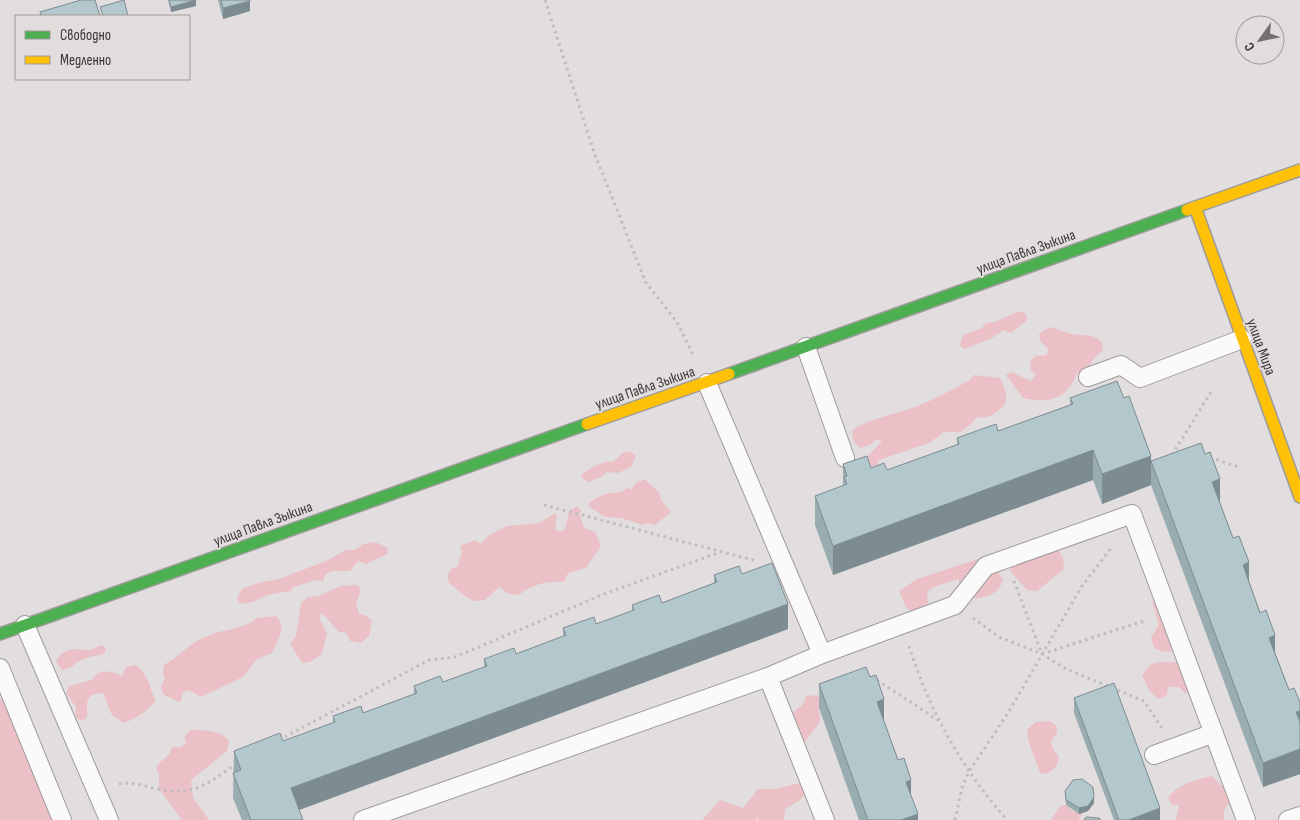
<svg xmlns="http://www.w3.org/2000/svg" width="1300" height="820" viewBox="0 0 1300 820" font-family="'Sofia Sans Condensed',sans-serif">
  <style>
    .green { fill: #ebc0c7 }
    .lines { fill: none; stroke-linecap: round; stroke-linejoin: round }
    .lane-casing { stroke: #9e9b9b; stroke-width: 20 }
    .fast-casing { stroke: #9e9b9b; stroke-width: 14 }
    .slow-casing { stroke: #9e9b9b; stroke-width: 14 }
    .path { stroke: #bebdbd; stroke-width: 3; stroke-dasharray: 2.5 4; stroke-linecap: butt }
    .lane { stroke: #fbfafa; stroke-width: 18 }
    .fast { stroke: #4caf50; stroke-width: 11 }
    .slow { stroke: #ffc107; stroke-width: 11 }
    .wall { fill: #99acb0 }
    .shaded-wall { fill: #7d8c90 }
    .building { fill: #b2c8cd; stroke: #7d8c90 }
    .labels { text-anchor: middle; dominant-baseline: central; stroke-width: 4; stroke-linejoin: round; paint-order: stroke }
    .street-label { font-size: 15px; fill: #383636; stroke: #e3dcdd }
  </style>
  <rect width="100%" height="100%" fill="#e2ddde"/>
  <path class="green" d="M1019 311 1026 314 1027 320 1011 333 1004 330 992 338 964 349 960 345 963 335 982 328 986 323 995 322Z
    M1050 327 1071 334 1092 336 1101 341 1103 350 1094 358 1085 372 1077 373C1068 399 1048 404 1023 398L1006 375 1011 372 1031 381 1036 374 1031 371 1030 361 1036 356 1047 355 1048 349 1040 341 1039 334Z
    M974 375 1000 378 1006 393V403C998 411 990 420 977 417L971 424 960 432H944L929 443 879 460 876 467 869 466 866 458 882 441 877 439 870 445 860 448 854 442 852 431C866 419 898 414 917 406 936 399 953 389 970 380Z
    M624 452H631L636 456 631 467 618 473 607 472 603 476 589 482 583 479 581 475C589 469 603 460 613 462Z
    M644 479 659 492 661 500 671 512 655 525 647 523 643 525 621 518 605 517 588 506 590 502 604 494 622 492 627 488 632 489 635 484Z
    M577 506 581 510 580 515 584 528 595 532 601 546 586 568 568 573 564 582C546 581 533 584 519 595L507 593 499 587 485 600 474 601 465 596 449 583 447 576 451 569 458 566 462 552 460 546 475 540 481 544 489 535 507 526 539 523 555 513 557 516 555 529 560 532 565 529 569 512Z
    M1034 538 1042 546 1057 548 1063 558 1064 569 1037 591 1027 590 1010 571C1019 549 1008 547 1034 538Z
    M375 542 388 548 387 554 366 564 358 561 350 571H332L326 574 323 581 317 580 293 587 291 591 267 595 253 602 240 604 237 598 242 589 258 583 279 579 326 561 346 550H355L363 544Z
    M993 554V564L1003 580C998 598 978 600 962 597L959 590V579L936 586 927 592 928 603 912 612 906 607 899 591 917 579Z
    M357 585 361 590 356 604 359 614 367 616 372 621 369 636 361 643 350 641 346 633 339 632 322 613 319 618 327 633 322 654 310 662 302 663 290 644 296 636 301 603 308 597 319 596 340 586Z
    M1157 601 1174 651 1164 652 1154 648 1151 637 1159 625 1152 602Z
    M276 616C288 627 277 641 272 653L257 659 243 677 201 697 189 690 182 693V700L178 702 163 694 161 687 165 678 163 673 164 665C182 655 190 641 213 634 226 629 245 629 256 618Z
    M102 645 106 648 104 654C97 656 89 656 84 659 75 662 75 667 62 670L56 661C65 647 73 649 87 650 91 651 97 646 102 645Z
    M1160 662H1184L1203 678C1201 689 1196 693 1185 693L1179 687H1168L1167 695 1159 699 1150 692 1142 675 1151 664Z
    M136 665C151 678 148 686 156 701 147 711 137 718 124 723L112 715 103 693C83 694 88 702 87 717L81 721 75 716 76 707 66 693 69 686 92 680C98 668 111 671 122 676L126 667Z
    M13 695 62 820H0V700Z
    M818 695 822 703 819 708 820 722 803 744 788 718 804 703 806 696Z
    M1050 721 1057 727V733L1051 741 1053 749 1059 757 1056 767 1047 774 1040 773C1036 758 1028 746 1027 730L1036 722Z
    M191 730C205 730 221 730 229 741L227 751 191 780 193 798 209 820H182L159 789V774L156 768C160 759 170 758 172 747H181L186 743 184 737Z
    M1212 776 1225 789 1229 803 1224 810V820H1176L1179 805H1172L1168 798C1176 785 1198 779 1212 776Z
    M800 783 806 793 799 801 785 809 784 820H759L758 817 755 820H702L720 800 743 808 758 789H776Z
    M1066 805 1074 812 1083 813 1078 820H1051L1060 806Z"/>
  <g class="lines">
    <defs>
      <path id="lane" d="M806 347 845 458
        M1088 377 1121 365 1140 378 1242 339
        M707 383 822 654 955 605 986 566 1132 514 1246 820
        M25 625 109 820
        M822 654 768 677 825 820
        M0 668 62 820
        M1154 755 1214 733
        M363 820 768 677
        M1288 820 1300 816"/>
      <path id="fast" d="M729 374 1187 210
        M0 634 587 424"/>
      <path id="slow" d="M1195 207 1300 497
        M1187 210 1300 170
        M587 424 729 374"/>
    </defs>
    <use href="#lane" class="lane-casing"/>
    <use href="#fast" class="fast-casing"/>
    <use href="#slow" class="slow-casing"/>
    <path class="path" d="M545 0 594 152 646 283 677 322 693 355
      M1172 455 1211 392
      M1210 460 1215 459 1238 467
      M544 505 757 561
      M1014 581 1042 654 1147 620
      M973 618 999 637 1042 654 1066 669 1144 701 1162 728
      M909 646C929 710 962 769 1007 820
      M866 673 938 720
      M279 740 429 660 455 657 604 594 723 551
      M119 784C132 781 144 786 157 789 194 797 208 783 236 764
      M955 820 963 784 970 770 1008 713 1082 586 1112 547"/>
    <use href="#lane" class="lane"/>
    <use href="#fast" class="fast"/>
    <use href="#slow" class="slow"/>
  </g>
  <path class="wall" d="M168 0H196V6L171 12Z
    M218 0H250V11L223 19Z
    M1070 398H1124L1151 461 1220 503 1289 690 1300 702V774L1263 787 1151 485 1102 504 1093 480 833 575 815 525V496L843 486V464L887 470 957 445V438L998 431 1070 405Z
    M742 574 788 629 299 810 303 820H242L233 798 234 751 283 741 333 723V716L363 713 414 694V686L443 682 484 667V659L516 654 563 636V628L596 624 632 611V605L662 603 714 583V575Z
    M819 684 884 721 911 797 918 820H859L819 708Z
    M1074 698 1160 820H1114L1074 713Z
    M1065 791 1094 803 1088 811 1079 814 1066 805Z"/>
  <path class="shaded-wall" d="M196 0V6L171 12V7Z
    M250 1V11L223 19V8Z
    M1093 450V480L833 575V546Z
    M1151 456V485L1102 504V474Z
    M1220 479V504L1212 482Z
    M1249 562V587L1243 565Z
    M788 604V629L291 813V788Z
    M1275 635V660L1269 638Z
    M884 699V724L877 702Z
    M1300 711V736L1296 712Z
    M1300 749V774L1263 787V763Z
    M911 780V804L906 782Z
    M1094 797V803L1088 811 1079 814V808Z
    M1160 808V820H1129Z
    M918 814V820H901Z"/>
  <path class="building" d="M81 0H95L100 16H41L40 12Z
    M124 0 128 16H103L100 7Z
    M169 0H196L171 7Z
    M221 0H250V1L223 8Z
    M1117 381 1124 398 1129 396 1151 456 1102 474 1093 450 833 546 815 496 847 484 844 477 847 476 843 464 867 456 871 468 884 463 887 470 959 444 957 438 996 424 998 431 1073 404 1070 398Z
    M1201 443 1205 454 1210 452 1220 479 1212 482 1233 538 1239 536 1249 562 1243 565 1260 613 1266 610 1275 635 1269 638 1289 690 1294 688 1300 702V711L1296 712 1300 722V749L1263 763 1151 461Z
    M772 563 788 604 291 788 303 820H251L233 773 241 770 234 751 280 733 283 741 335 722 333 716 361 706 363 713 417 693 414 686 440 676 443 682 487 666 484 659 514 648 516 654 566 635 563 628 594 617 596 624 634 610 632 605 659 595 662 603 717 582 714 575 739 566 742 574Z
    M866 667 870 677 876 675 884 699 877 702 898 760 904 758 911 780 906 782 918 814 901 820H868L819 684Z
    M1114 683 1160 808 1129 820H1119L1074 698Z
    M1082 779 1093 787 1094 797 1088 806 1079 808 1066 800 1065 791 1073 780Z
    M1086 817 1099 818 1101 820H1084Z"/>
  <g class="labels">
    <g class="street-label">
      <text transform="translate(1026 252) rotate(-20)">улица Павла Зыкина</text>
      <text transform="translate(1261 347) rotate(70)">улица Мира</text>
      <text transform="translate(645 388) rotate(-19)">улица Павла Зыкина</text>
      <text transform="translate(263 524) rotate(-20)">улица Павла Зыкина</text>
    </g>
  </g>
  <rect x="15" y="15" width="175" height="65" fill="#e3dcdd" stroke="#9f9a9a"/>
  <rect x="25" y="31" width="25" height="8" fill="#4caf50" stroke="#9f9a9a"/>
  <text x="60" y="40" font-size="15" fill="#383636">Свободно</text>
  <rect x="25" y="56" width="25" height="8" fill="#ffc107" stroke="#9f9a9a"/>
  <text x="60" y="65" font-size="15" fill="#383636">Медленно</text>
  <g transform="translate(1260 40) rotate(237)"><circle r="24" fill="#e3dcdd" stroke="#9f9a9a"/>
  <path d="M0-4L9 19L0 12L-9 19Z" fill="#747071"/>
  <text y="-8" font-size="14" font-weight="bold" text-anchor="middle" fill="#383636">С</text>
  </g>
</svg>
